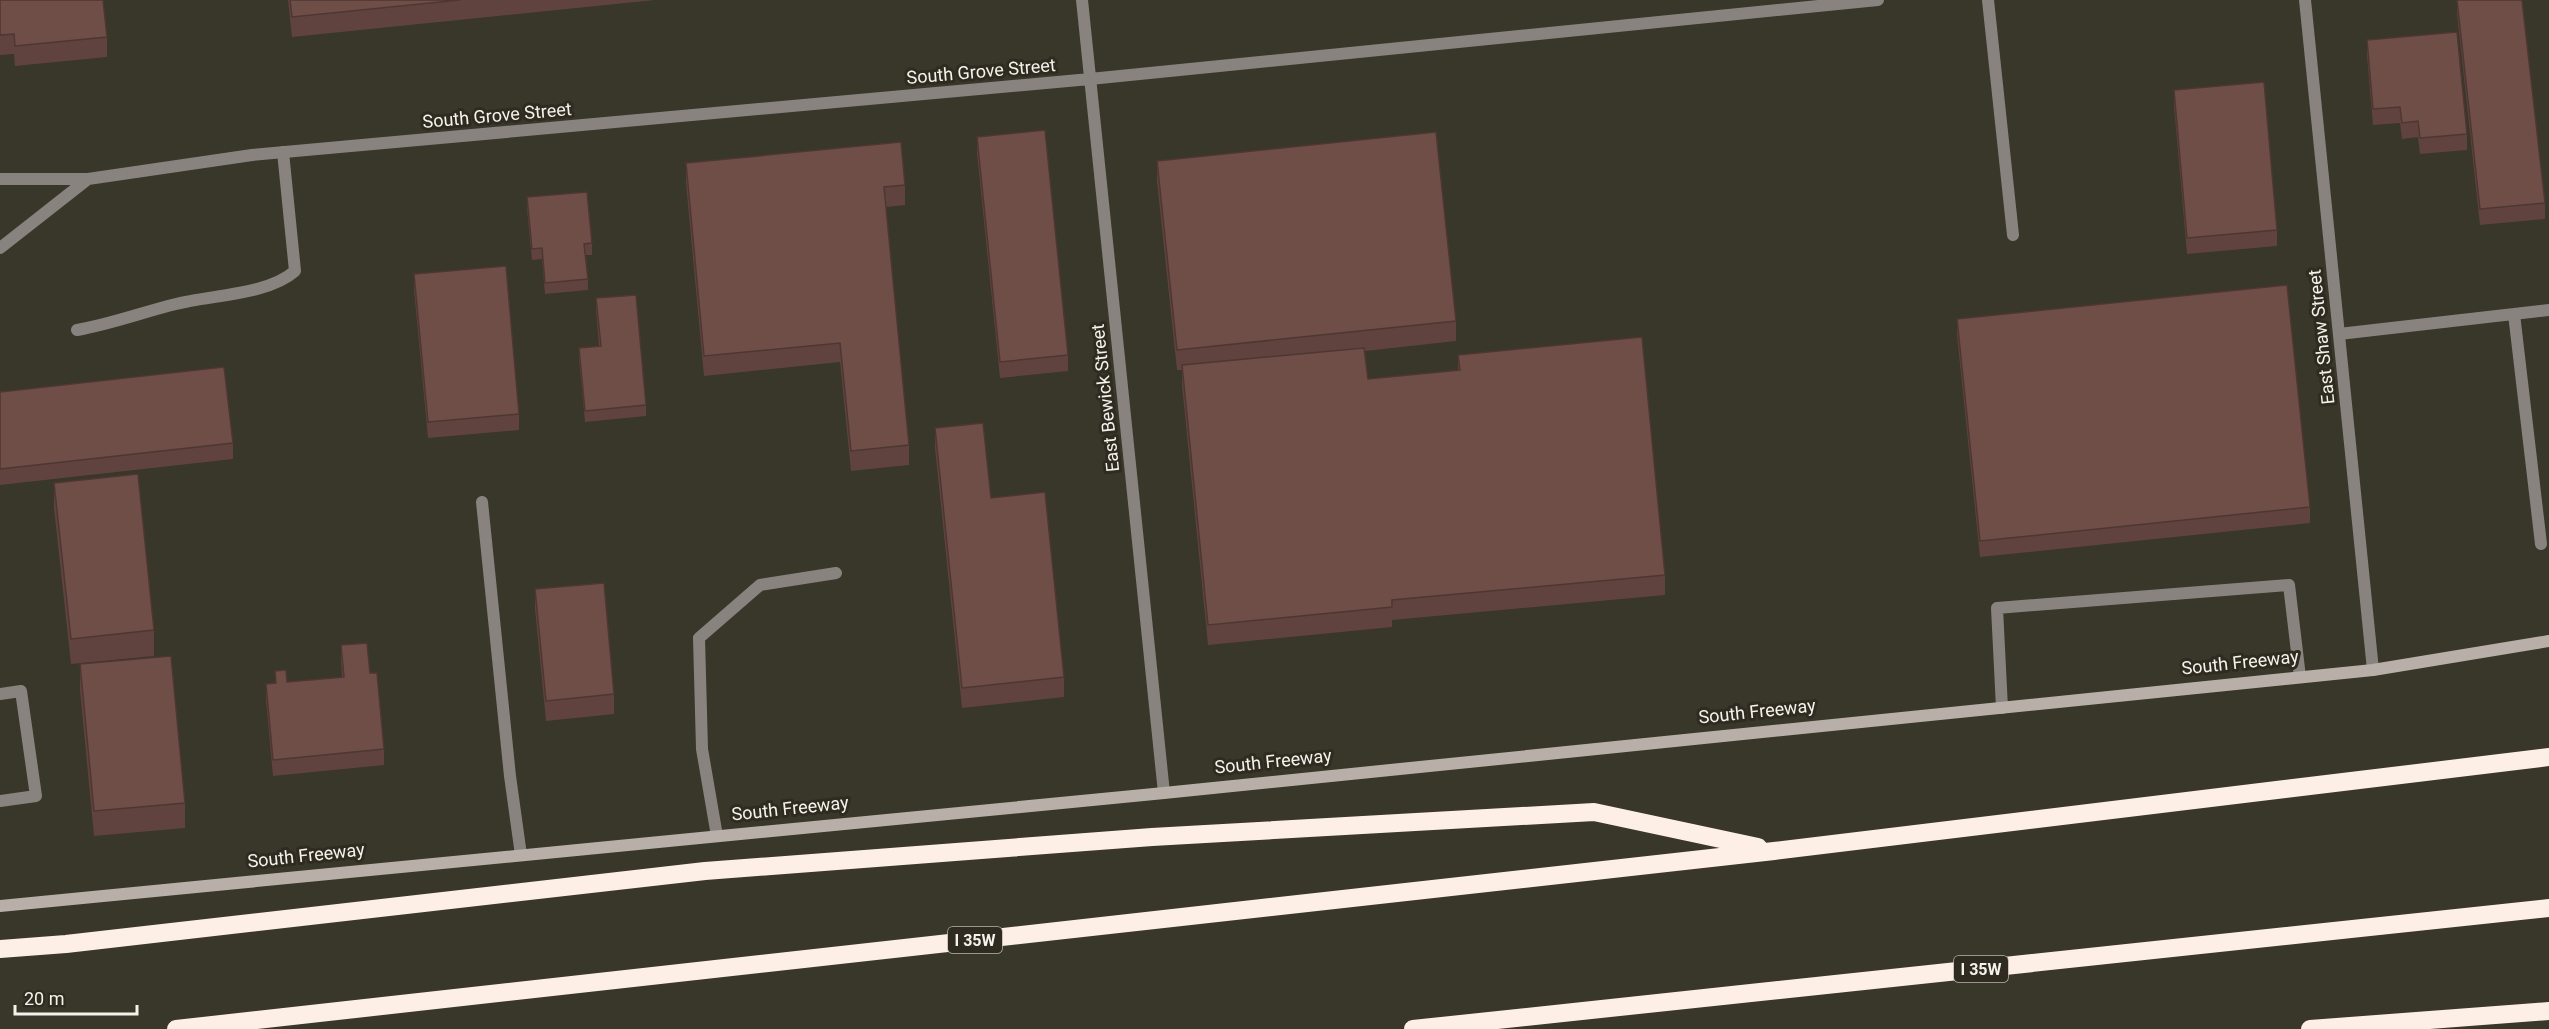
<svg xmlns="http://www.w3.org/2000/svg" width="2549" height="1029" viewBox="0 0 2549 1029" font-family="Roboto,sans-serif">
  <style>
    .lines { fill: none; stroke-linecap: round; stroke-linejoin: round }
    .lane { stroke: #898380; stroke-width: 12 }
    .street { stroke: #898380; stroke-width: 12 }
    .secondary { stroke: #b9afa9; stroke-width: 12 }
    .highway { stroke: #feefe6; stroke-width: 18 }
    .wall { fill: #60433e }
    .building { fill: #704e48; stroke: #4e3732; stroke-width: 1.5 }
    .labels { text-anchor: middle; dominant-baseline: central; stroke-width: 6; stroke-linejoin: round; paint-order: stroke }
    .shield { fill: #2f2b20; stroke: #b9b6ae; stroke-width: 1.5 }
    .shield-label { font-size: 16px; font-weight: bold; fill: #f4f2eb }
    .street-label { font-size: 18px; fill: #f4f2eb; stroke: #2f2b20 }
  </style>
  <rect width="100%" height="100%" fill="#39362a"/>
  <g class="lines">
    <path class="lane" d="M1988 0 2013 235
      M2514 314 2541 544
      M77 330C111 324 143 312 176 304 210 295 268 295 295 271L283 152
      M2339 334 2549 310
      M482 502 510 776 521 855
      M0 694 21 691 36 796 0 801
      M2002 708 1997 608 2289 585 2300 677
      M717 836 702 749 699 638 760 585 836 573"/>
    <path class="street" d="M1082 0 1164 793
      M2305 0 2373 670
      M0 179H88
      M0 248 88 179 252 155 1090 79 1878 0"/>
    <path class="secondary" d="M0 906 1164 793 2373 670 2549 641"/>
    <path class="highway" d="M0 949 66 944 705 871 1152 837 1594 812 1758 847
      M176 1029 1774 851 2549 757
      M1413 1029 2549 908
      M2310 1029 2549 1011"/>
  </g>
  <path class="wall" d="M0 0 107 37V57L15 66 14 54 0 55Z
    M288 0H655L292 37Z
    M2457 0 2545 203V219L2480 225 2457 14Z
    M2367 40 2467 134V150L2420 154 2418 137 2402 139 2400 123 2373 125 2367 56Z
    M2174 90 2277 230V246L2187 254 2174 106Z
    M977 137 1068 355V371L1000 378 977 153Z
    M1157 161 1456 321V341L1365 351 1368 379 1458 370V355L1665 575V595L1392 620V627L1208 645 1182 385V370H1177L1157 181Z
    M686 163 905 185V205L886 207 909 445V465L851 471 840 362 704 376 686 183Z
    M527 197 592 243V255H586L588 279V290L545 294 542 259 532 260 527 209Z
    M414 274 519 414V430L428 438 414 290Z
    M596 298 646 405V416L585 422 579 359V348L599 346 596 310Z
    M1957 319 2310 507V523L1980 557 1957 335Z
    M0 392 233 443V459L0 485Z
    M935 428 991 498 1064 677V697L962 708 935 448Z
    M54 483 154 630V656L71 664 54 508Z
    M535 589 614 694V714L546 721 535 609Z
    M341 645 370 673 384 749V765L273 776 266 700V684L275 683V671L287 682 342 677 341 661Z
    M80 664 185 803V828L94 836 80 690Z"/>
  <path class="building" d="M0 0H103L107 37 15 46 14 34 0 35Z
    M290 0H460L292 17Z
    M2457 0H2522L2545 203 2480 209Z
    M2457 32 2467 134 2420 138 2418 121 2402 123 2400 107 2373 109 2367 40Z
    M2264 82 2277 230 2187 238 2174 90Z
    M1045 130 1068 355 1000 362 977 137Z
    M1436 132 1456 321 1177 350 1157 161Z
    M901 142 905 185 884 187 909 445 851 451 840 343 704 356 686 163Z
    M587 192 592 243 584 244 588 279 545 283 542 248 532 249 527 197Z
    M506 266 519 414 428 422 414 274Z
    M2287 285 2310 507 1980 541 1957 319Z
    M636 295 646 405 585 411 579 348 601 346 596 298Z
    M1642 337 1665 575 1392 600V607L1208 625 1182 365 1364 348 1368 379 1460 370 1458 355Z
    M224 367 233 443 0 469V392Z
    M983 423 991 498 1045 492 1064 677 962 688 935 428Z
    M138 474 154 630 71 639 54 483Z
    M604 583 614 694 546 701 535 589Z
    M367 643 370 673H377L384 749 273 760 266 684 276 683 275 671 286 670 287 682 344 677 341 645Z
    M171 656 185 803 94 811 80 664Z"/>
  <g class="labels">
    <g class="shield">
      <rect x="948" y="927" width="54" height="26" rx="4.5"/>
      <rect x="1954" y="956" width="54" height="26" rx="4.5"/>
    </g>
    <g class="shield-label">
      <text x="975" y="940">I 35W</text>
      <text x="1981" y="969">I 35W</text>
    </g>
    <g class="street-label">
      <text transform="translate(981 71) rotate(-5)">South Grove Street</text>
      <text transform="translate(497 115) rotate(-5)">South Grove Street</text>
      <text transform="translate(2321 337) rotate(-96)">East Shaw Street</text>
      <text transform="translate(1105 398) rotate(-96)">East Bewick Street</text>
      <text transform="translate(2240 662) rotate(-6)">South Freeway</text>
      <text transform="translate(1757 711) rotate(-6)">South Freeway</text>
      <text transform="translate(1273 761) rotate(-6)">South Freeway</text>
      <text transform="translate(790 808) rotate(-6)">South Freeway</text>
      <text transform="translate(306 855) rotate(-6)">South Freeway</text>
    </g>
  </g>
  <path d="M15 1005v9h122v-9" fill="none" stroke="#f4f2eb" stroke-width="3"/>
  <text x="24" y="1005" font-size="18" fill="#f4f2eb" stroke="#2f2b20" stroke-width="4.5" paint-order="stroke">20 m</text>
</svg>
